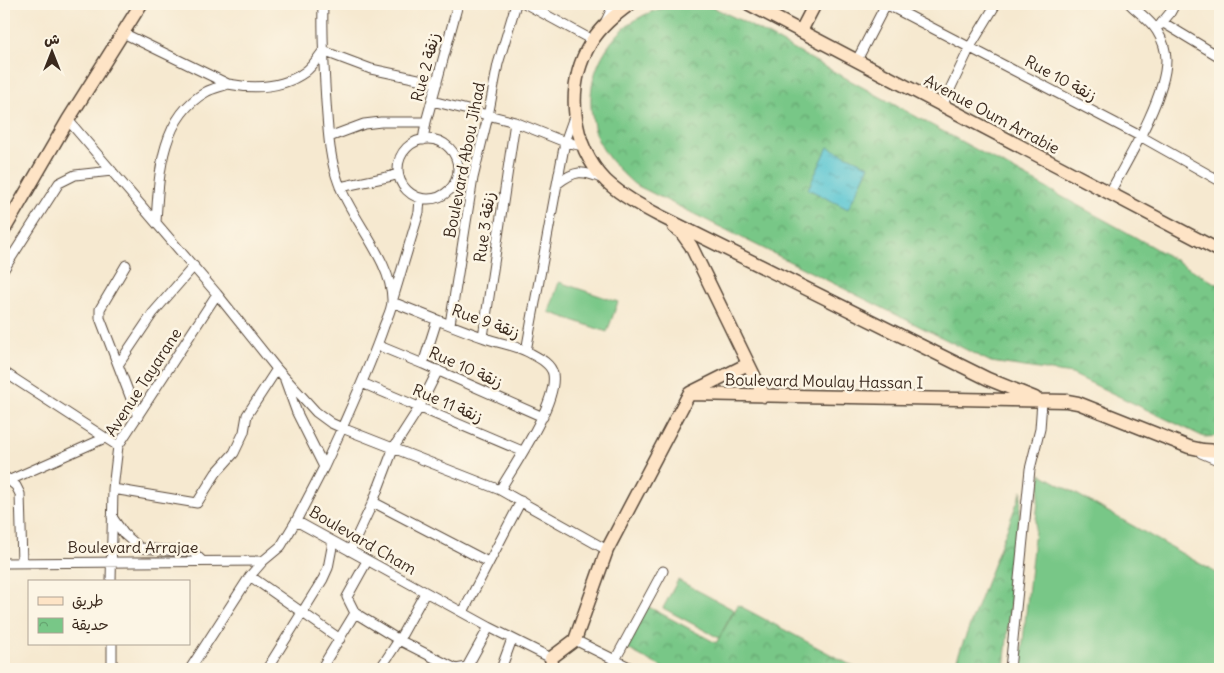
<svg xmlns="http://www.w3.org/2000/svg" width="1224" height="673" viewBox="0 0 1224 673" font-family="Delius,'Playpen Sans Arabic',sans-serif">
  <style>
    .park { fill: url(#park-crowns); stroke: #5a7852 }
    .garden { fill: #78c787; stroke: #5a7852 }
    .water { fill: url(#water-ripples); stroke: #4a7878 }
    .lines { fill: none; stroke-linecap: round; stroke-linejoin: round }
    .street-casing { stroke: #574739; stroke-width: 11 }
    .secondary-casing { stroke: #574739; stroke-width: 15 }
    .street { stroke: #fff; stroke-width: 9 }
    .secondary { stroke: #fee4c6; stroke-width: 12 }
    .labels { text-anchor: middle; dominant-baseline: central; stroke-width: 5; stroke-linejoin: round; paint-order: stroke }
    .street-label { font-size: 16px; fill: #3b2a1e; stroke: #fcf5e5 }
  </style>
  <defs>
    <pattern id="park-crowns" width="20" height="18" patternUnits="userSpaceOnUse" patternTransform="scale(1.25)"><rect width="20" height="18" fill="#78c787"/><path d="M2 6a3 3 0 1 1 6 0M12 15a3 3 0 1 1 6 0" fill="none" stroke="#64a26e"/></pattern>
    <pattern id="water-ripples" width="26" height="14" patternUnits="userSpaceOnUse" patternTransform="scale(1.25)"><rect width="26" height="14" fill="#5ac6d2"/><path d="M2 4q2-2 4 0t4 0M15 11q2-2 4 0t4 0" fill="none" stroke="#4ca1aa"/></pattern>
  </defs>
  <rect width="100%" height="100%" fill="#fcf5e5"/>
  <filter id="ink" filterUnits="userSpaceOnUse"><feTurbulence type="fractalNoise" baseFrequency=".02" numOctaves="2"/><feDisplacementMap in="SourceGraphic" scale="10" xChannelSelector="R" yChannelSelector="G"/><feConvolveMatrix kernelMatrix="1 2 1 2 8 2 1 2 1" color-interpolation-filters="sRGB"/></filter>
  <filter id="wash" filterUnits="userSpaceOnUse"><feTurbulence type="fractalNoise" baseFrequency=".0096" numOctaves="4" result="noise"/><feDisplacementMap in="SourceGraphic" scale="20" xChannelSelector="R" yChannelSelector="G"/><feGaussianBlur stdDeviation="1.12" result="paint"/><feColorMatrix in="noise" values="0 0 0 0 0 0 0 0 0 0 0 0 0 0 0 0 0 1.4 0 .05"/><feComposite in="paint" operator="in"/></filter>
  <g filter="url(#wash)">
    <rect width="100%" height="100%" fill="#f6e9d0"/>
    <path class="park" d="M681 5 712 7 740 20 1130 234 1220 286V436L1204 437 1072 374 991 362 634 184C618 169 608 160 598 140 595 134 594 127 593 121 583 77 608 29 651 12 660 8 671 7 681 5Z
      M1022 490 1004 669H953Z
      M738 605 858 669H665L624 647 647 606 716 643Z"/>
    <path class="garden" d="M559 282 618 302 607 332 549 312Z
      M1041 474 1220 575V669H1020Z
      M678 580 734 610 719 638 663 608Z"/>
    <path class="water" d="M828 147 869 166 848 209 808 189Z"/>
  </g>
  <g filter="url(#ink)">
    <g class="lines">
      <defs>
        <path id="street" d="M526 4 592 40
          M886 4 1140 136 1220 181
          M606 21 614 4
          M1162 22 1220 57
          M1160 25 1170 13 1175 4
          M123 33 228 84C254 89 283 88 305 72 312 67 318 58 323 51L371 69 437 83
          M857 60 886 4
          M432 101 515 122 565 142 583 146
          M942 106 970 47 996 4
          M575 114 565 142 557 184C575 170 582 170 603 179
          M68 120 217 294 277 369 316 412 331 423 342 428C357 394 372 361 384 326 387 318 392 309 392 301 393 263 352 220 339 184 329 158 328 130 326 102 324 69 322 37 323 4
          M329 137 364 124 381 122H426
          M398 169a30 30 0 1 1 60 0a30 30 0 1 1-60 0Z
          M423 140 426 122 458 4
          M340 187 392 176 398 173
          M1109 194C1127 161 1166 97 1166 60 1166 50 1162 39 1157 31 1151 21 1138 12 1130 4
          M420 198 419 212 392 302C423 314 453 327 485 338 498 343 515 345 528 352 537 357 551 363 553 374 558 402 515 464 500 490
          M156 222C159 176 160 118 206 92 213 88 221 87 228 84
          M126 265 100 309V318L138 417
          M4 269 59 183 75 175 112 171
          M450 324 473 178 488 116 498 64 516 4
          M483 337 515 122
          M377 345 423 364 543 417
          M526 351 557 184
          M423 364 437 320
          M118 365 153 313 194 266
          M4 372 118 446
          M285 380 297 413 324 467
          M362 383 522 451
          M1201 453 1220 461
          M4 476 16 486 20 494 22 563
          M10 480 105 438
          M113 489 197 503 216 473 234 453 244 432 247 415 277 369
          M373 502 488 562
          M112 517 124 534 140 548 193 552 202 561
          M350 551 373 502 394 447 419 408 438 370
          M367 561 347 597 355 613 399 640 456 669 467 667 489 627
          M4 563 263 561
          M250 576 340 639
          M111 582 113 489 118 446 217 294
          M463 612 521 501
          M575 640 633 669
          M112 644V669
          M551 658 489 627 296 521 324 467 342 428 500 490 607 550
          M190 669 250 576 263 561 281 546 296 521
          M267 669 323 579 328 568 333 542
          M321 669 355 613
          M380 669 399 640 425 593
          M501 669 512 639
          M617 669 615 660 663 571
          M1010 669 1030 469 1040 429 1042 401"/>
        <path id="secondary" d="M630 4C615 15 600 27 590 44 565 87 571 145 606 181 622 196 641 206 660 216L988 379 1035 398
          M749 4 1220 251
          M801 31 815 4
          M674 227 681 232 691 246 764 396
          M4 230 68 120 141 4
          M690 393 748 364
          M553 669 551 658 575 640 607 550 689 394 1067 401 1078 403 1189 447 1203 450 1220 451"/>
      </defs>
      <use href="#street" class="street-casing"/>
      <use href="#secondary" class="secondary-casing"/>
      <use href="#street" class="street"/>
      <use href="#secondary" class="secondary"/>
    </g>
  </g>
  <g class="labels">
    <g class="street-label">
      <text transform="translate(425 67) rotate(-75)">Rue 2 زنقة</text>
      <text transform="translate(1061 78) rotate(28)">Rue 10 زنقة</text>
      <text transform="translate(992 114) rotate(28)">Avenue Oum Arrabie</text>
      <text transform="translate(464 160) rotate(-79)">Boulevard Abou Jihad</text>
      <text transform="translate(484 227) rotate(-82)">Rue 3 زنقة</text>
      <text transform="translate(486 321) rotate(20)">Rue 9 زنقة</text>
      <text transform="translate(466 367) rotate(24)">Rue 10 زنقة</text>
      <text transform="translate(824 381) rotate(1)">Boulevard Moulay Hassan I</text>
      <text transform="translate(143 382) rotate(-57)">Avenue Tayarane</text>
      <text transform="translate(448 403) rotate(23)">Rue 11 زنقة</text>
      <text transform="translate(363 540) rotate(30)">Boulevard Cham</text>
      <text x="133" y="547">Boulevard Arrajae</text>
    </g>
  </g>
  <rect width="1224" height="673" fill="none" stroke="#fcf5e5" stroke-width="20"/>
  <rect x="28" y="580" width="162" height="65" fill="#fcf5e5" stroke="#afa495"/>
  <rect x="38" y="597" width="25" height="8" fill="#fee4c6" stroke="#afa495"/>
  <text x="72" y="606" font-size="15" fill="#3b2a1e">طريق</text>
  <rect x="38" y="618" width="25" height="15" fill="url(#park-crowns)" stroke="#afa495"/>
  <text x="72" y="630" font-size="15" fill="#3b2a1e">حديقة</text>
  <g transform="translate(52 52)" stroke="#fcf5e5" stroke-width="4" paint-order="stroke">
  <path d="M0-4L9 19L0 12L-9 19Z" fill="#3b2a1e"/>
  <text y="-8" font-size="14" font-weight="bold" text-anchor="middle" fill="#3b2a1e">ش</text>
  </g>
</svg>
